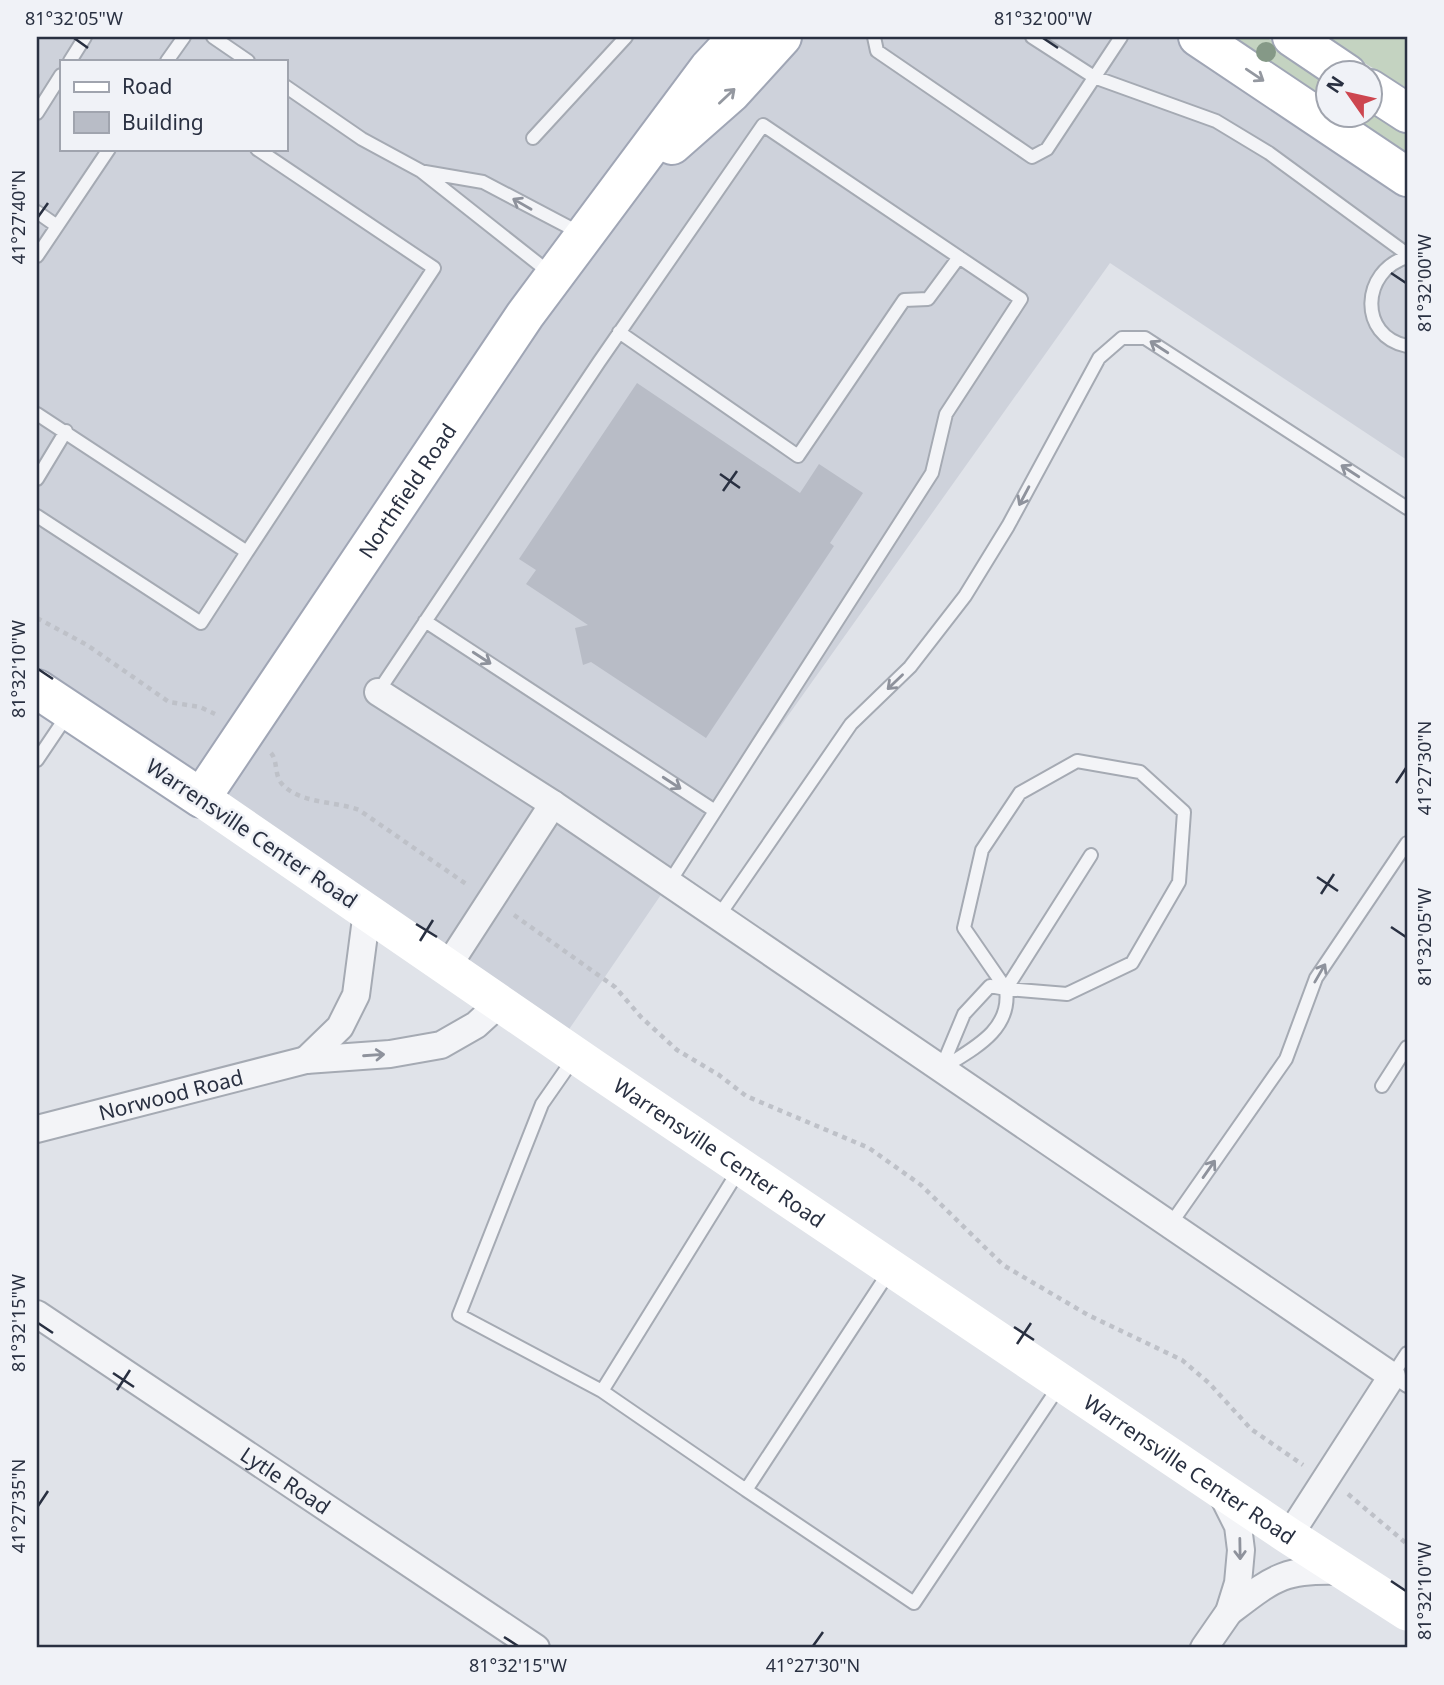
<svg xmlns="http://www.w3.org/2000/svg" width="1444" height="1685" viewBox="0 0 1444 1685" font-family="'Noto Sans',sans-serif">
  <style>
    .built { fill: #ced2db; fill-rule: evenodd }
    .green { fill: #c4d3c1 }
    .building { fill: #b8bcc6 }
    .lines { fill: none; stroke-linecap: round; stroke-linejoin: round }
    .lane-casing { stroke: #a5aab3; stroke-width: 16 }
    .street-casing { stroke: #a5aab3; stroke-width: 30 }
    .primary-casing { stroke: #a0a6b5; stroke-width: 42 }
    .path { stroke: #bec1c8; stroke-width: 4.5; stroke-dasharray: 5 5; stroke-linecap: butt }
    .lane { stroke: #f3f4f7; stroke-width: 12 }
    .street { stroke: #f3f4f7; stroke-width: 26 }
    .secondary { stroke: #fff; stroke-width: 37 }
    .primary { stroke: #fff; stroke-width: 38 }
    .tree { fill: #859987 }
    .oneway { stroke: #9498a0 }
    .oneway2 { stroke: #8e929c }
    .ticks { fill: none; stroke: #293041; stroke-width: 2.5 }
    .labels { text-anchor: middle; dominant-baseline: central; stroke-width: 5; stroke-linejoin: round; paint-order: stroke }
    .street-label { font-size: 21px; fill: #293041; stroke: #f0f2f7 }
    .neatline { fill: none; stroke: #293041; stroke-width: 2.5 }
    .ticks-label { font-size: 18px; text-anchor: middle; fill: #293041 }
  </style>
  <rect width="100%" height="100%" fill="#e0e3e9"/>
  <path class="built" d="M37 37H1198L1407 177V460L1110 263 669 883 559 1044 37 689ZM61 61H285V149H61Z"/>
  <path class="green" d="M1229 37H1266L1328 78V104Z
    M1320 37H1407V88Z
    M1371 106 1407 131V157L1346 116H1370Z"/>
  <path class="building" d="M637 383 800 493 819 464 863 493 830 543 834 546 706 738 591 662 583 665 575 628 588 625 526 584 536 570 519 559Z"/>
  <g class="lines">
    <defs>
      <path id="lane" d="M213 37 248 61
        M874 37 877 51 1032 157 1047 149 1121 37
        M1032 37 1094 77 1216 121 1269 153 1407 254
        M70 61 85 37
        M167 61 184 37
        M285 86 362 139 421 171 550 273
        M37 113 61 75
        M533 138 626 37
        M425 172 483 182 582 234
        M37 212 57 226
        M37 256 109 149
        M1407 257C1361 271 1358 336 1407 346
        M619 332 798 456 904 300 928 299 959 257
        M37 414 247 552 434 268 257 149
        M37 479 66 431
        M37 516 201 623 247 552
        M425 621 715 811
        M378 692 599 362 763 125 1021 299 946 414 932 473 669 883
        M37 760 68 714
        M1077 761 1140 772 1184 812 1179 882 1132 963 1067 994 1006 989 964 928 982 850 1020 793Z
        M718 917 851 724 910 667 965 596 1008 526 1099 358 1122 338H1145L1407 508
        M990 986 1006 989C1012 1031 972 1049 941 1069L964 1014Z
        M1006 989 1091 855
        M574 1058 542 1104 459 1315 602 1391
        M1382 1086 1407 1047
        M739 1170 602 1391 746 1490 889 1272
        M1170 1225 1286 1059 1316 978 1407 843
        M1407 1353 1392 1376 1407 1386
        M746 1490 914 1603 1060 1385"/>
      <g id="street">
        <path d="M378 692 553 804 1392 1376 1289 1536"/>
        <path d="M448 966 553 804"/>
        <path d="M306 1060 340 1027 356 995 367 911"/>
        <path id="s1" d="M37 1129 306 1060 390 1054 441 1045 476 1025 500 1003"/>
        <path id="s2" d="M37 1314 536 1648"/>
        <path d="M1229 1612C1275 1577 1283 1569 1341 1571"/>
        <path d="M1204 1648 1229 1612 1238 1583 1241 1550 1238 1526 1221 1492"/>
      </g>
      <g id="primary">
        <path d="M1198 37 1407 177"/>
        <path d="M1292 37 1347 74"/>
        <path d="M1370 89 1407 113"/>
        <path d="M672 145 731 93 782 37"/>
        <path id="s4" d="M37 689 201 798 525 315 709 68 738 37"/>
      </g>
    </defs>
    <use href="#lane" class="lane-casing"/>
    <use href="#street" class="street-casing"/>
    <use href="#primary" class="primary-casing"/>
    <path class="path" d="M37 618 87 645 169 702 200 707 215 714
      M271 753C278 761 274 775 282 784 300 804 336 801 359 810L469 886
      M514 915 615 987 641 1017 677 1050 719 1075 746 1096 869 1148 921 1185 1003 1265 1088 1315 1182 1360 1209 1383 1251 1429 1303 1465
      M1348 1494 1407 1544"/>
    <use href="#lane" class="lane"/>
    <use href="#street" class="street"/>
    <path class="secondary" id="s3" d="M201 798 594 1068 1289 1536 1407 1612"/>
    <use href="#primary" class="primary"/>
  </g>
  <circle class="tree" cx="1266" cy="52" r="10"/>
  <defs><path id="oneway-shaft" d="M-6 0H5M1.5-3L5.5 0L1.5 3" fill="none" stroke-width="1.6" stroke-linecap="round" stroke-linejoin="round" transform="scale(1.75)"/></defs>
  <g class="oneway">
    <use href="#oneway-shaft" transform="translate(1255 75) rotate(34)"/>
    <use href="#oneway-shaft" transform="translate(727 96) rotate(-43)"/>
  </g>
  <g class="oneway2">
    <use href="#oneway-shaft" transform="translate(522 204) rotate(-150)"/>
    <use href="#oneway-shaft" transform="translate(1159 347) rotate(-147)"/>
    <use href="#oneway-shaft" transform="translate(1350 471) rotate(-147)"/>
    <use href="#oneway-shaft" transform="translate(1024 496) rotate(118)"/>
    <use href="#oneway-shaft" transform="translate(482 658) rotate(33)"/>
    <use href="#oneway-shaft" transform="translate(895 682) rotate(136)"/>
    <use href="#oneway-shaft" transform="translate(672 783) rotate(33)"/>
    <use href="#oneway-shaft" transform="translate(1320 973) rotate(-60)"/>
    <use href="#oneway-shaft" transform="translate(374 1055) rotate(-4)"/>
    <use href="#oneway-shaft" transform="translate(1209 1169) rotate(-55)"/>
    <use href="#oneway-shaft" transform="translate(1240 1549) rotate(89)"/>
  </g>
  <path class="ticks" d="M74 38 88 48M1043 38 1058 48M38 217 48 203M1391 273 1406 283M720 474 740 488M723 491 737 471M38 669 53 679M1396 783 1406 768M1317 877 1338 891M1321 894 1334 874M416 924 437 937M1391 927 1406 937M420 941 433 920M38 1323 53 1333M1014 1327 1034 1340M1017 1344 1031 1323M113 1373 134 1387M117 1390 130 1370M38 1506 48 1491M1391 1581 1406 1591M504 1637 518 1646M813 1646 823 1632"/>
  <g class="labels">
    <g class="street-label">
      <text stroke="none"><textPath href="#s4" startOffset="567">Northfield Road</textPath></text>
      <text transform="translate(252 833) rotate(34)">Warrensville Center Road</text>
      <text stroke="none"><textPath href="#s1" startOffset="138">Norwood Road</textPath></text>
      <text stroke="none"><textPath href="#s3" startOffset="628">Warrensville Center Road</textPath></text>
      <text stroke="none"><textPath href="#s3" startOffset="1195">Warrensville Center Road</textPath></text>
      <text stroke="none"><textPath href="#s2" startOffset="299">Lytle Road</textPath></text>
    </g>
  </g>
  <rect width="1444" height="1685" fill="none" stroke="#f0f2f7" stroke-width="77"/>
  <rect x="60" y="60" width="228" height="91" fill="#f0f2f7" stroke="#a0a4ae" stroke-width="2"/>
  <rect x="74" y="82" width="35" height="10" fill="#ffffff" stroke="#a0a4ae" stroke-width="2"/>
  <text x="122" y="94" font-size="21" fill="#293041">Road</text>
  <rect x="74" y="112" width="35" height="21" fill="#b8bcc6" stroke="#a0a4ae" stroke-width="2"/>
  <text x="122" y="130" font-size="21" fill="#293041">Building</text>
  <g transform="translate(1349 94) rotate(304)"><circle r="33" fill="#f0f2f7" stroke="#a0a4ae" stroke-width="2"/>
  <path d="M0-5L12 26L0 18L-12 26Z" fill="#cd464f"/>
  <text y="-10" font-size="19" font-weight="bold" text-anchor="middle" fill="#293041">N</text>
  </g>
  <rect x="38" y="38" width="1368" height="1608" class="neatline"/>
  <g class="ticks-label">
    <text x="74" y="25">81°32'05"W</text>
    <text x="1043" y="25">81°32'00"W</text>
    <text transform="translate(19 217) rotate(-90)" y="6">41°27'40"N</text>
    <text transform="translate(1425 283) rotate(-90)" y="6">81°32'00"W</text>
    <text transform="translate(19 669) rotate(-90)" y="6">81°32'10"W</text>
    <text transform="translate(1425 768) rotate(-90)" y="6">41°27'30"N</text>
    <text transform="translate(1425 937) rotate(-90)" y="6">81°32'05"W</text>
    <text transform="translate(19 1323) rotate(-90)" y="6">81°32'15"W</text>
    <text transform="translate(19 1506) rotate(-90)" y="6">41°27'35"N</text>
    <text transform="translate(1425 1591) rotate(-90)" y="6">81°32'10"W</text>
    <text x="518" y="1672">81°32'15"W</text>
    <text x="813" y="1672">41°27'30"N</text>
  </g>
</svg>
